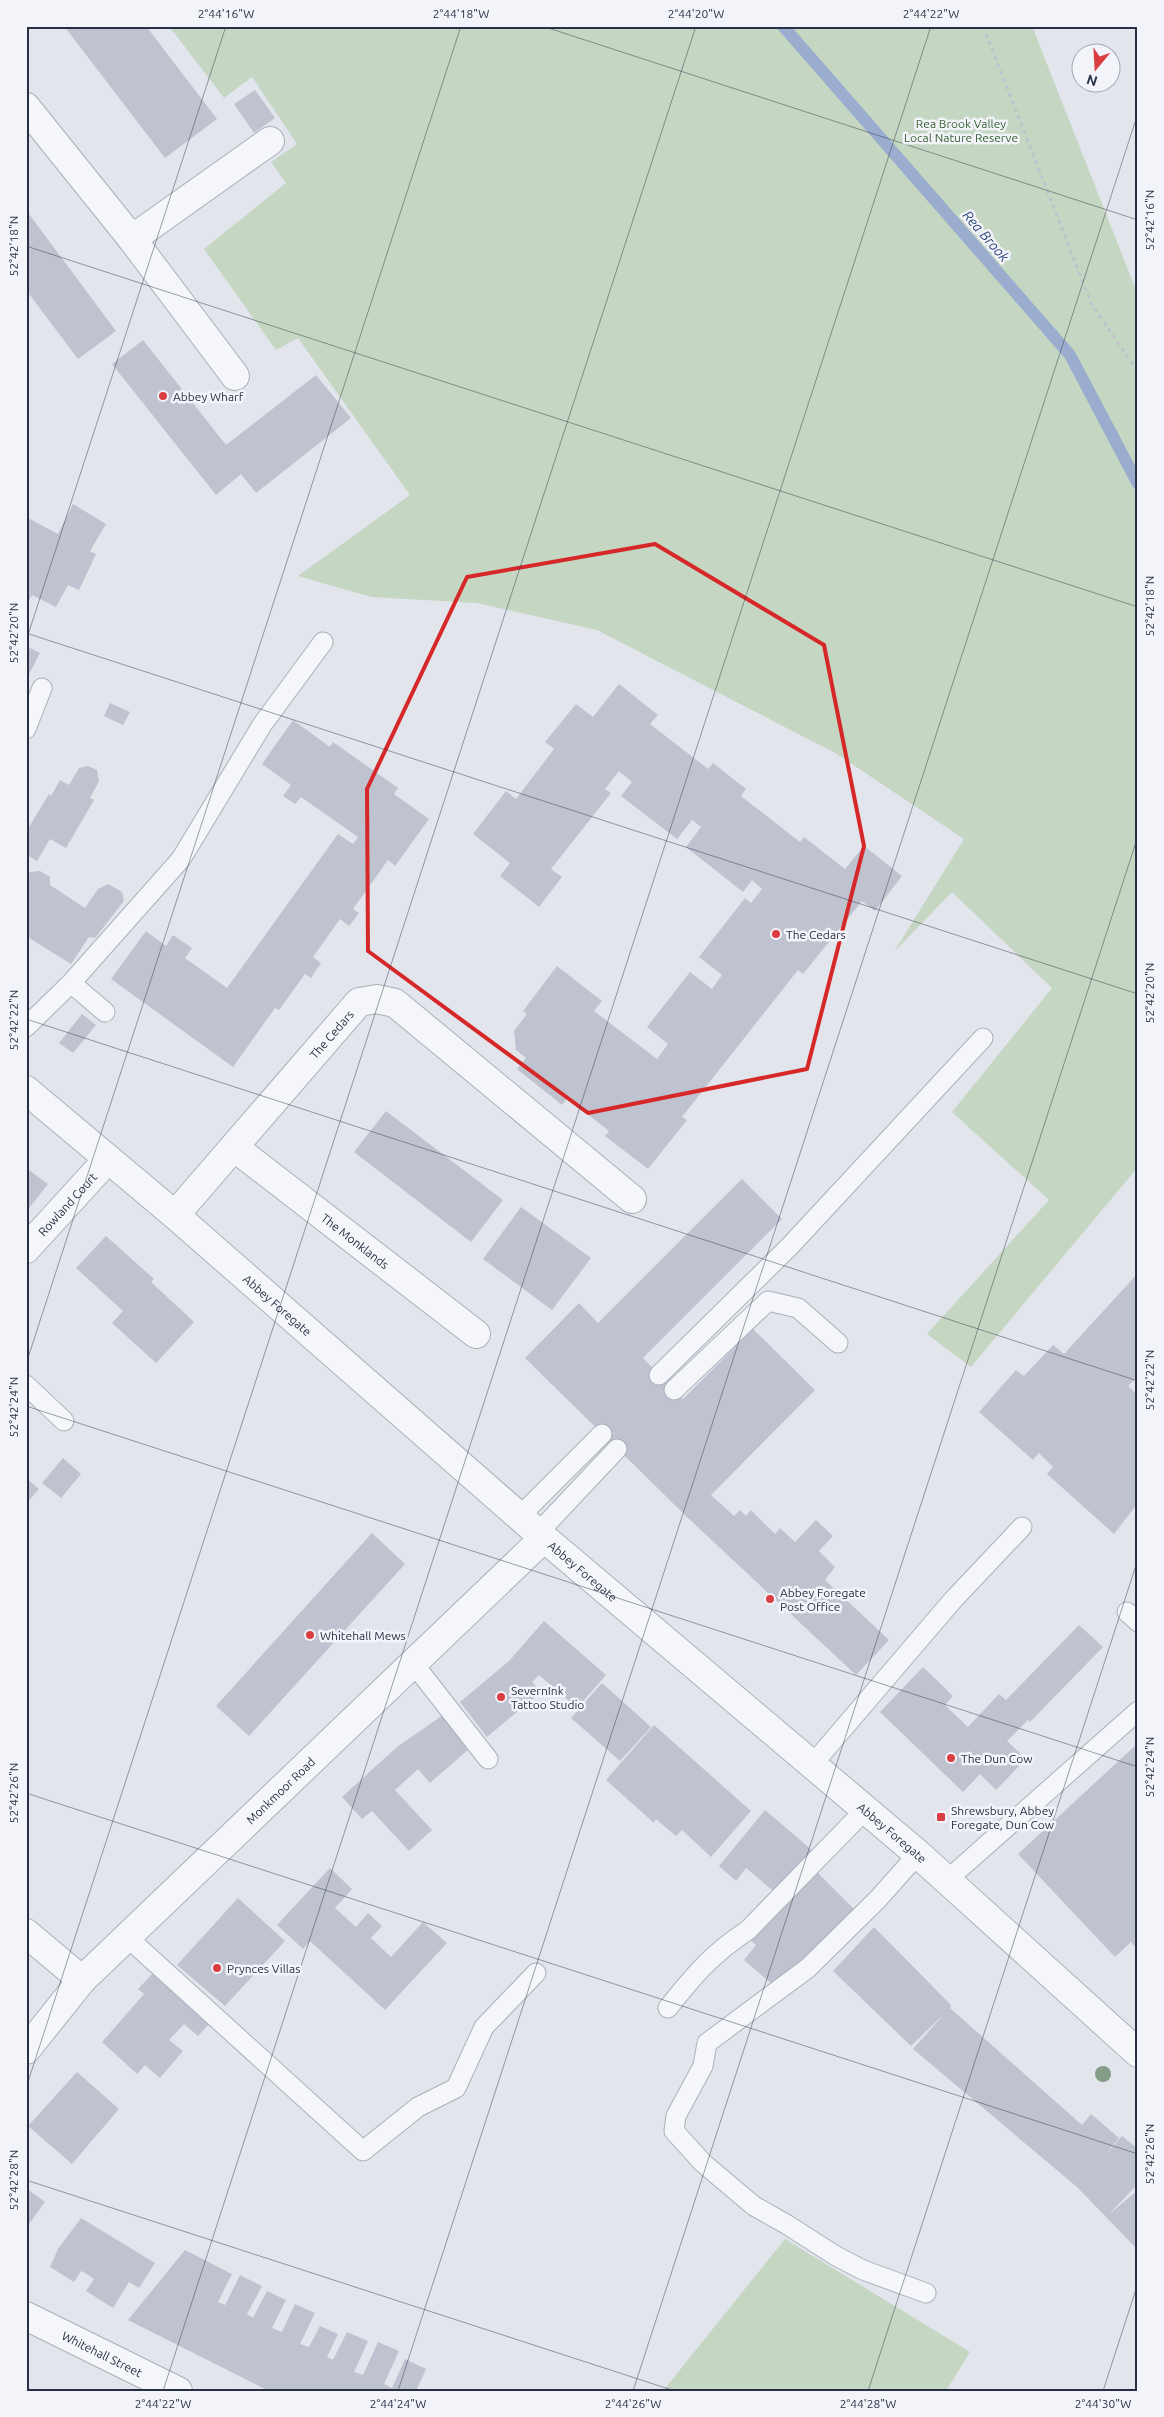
<svg xmlns="http://www.w3.org/2000/svg" width="1164" height="2417" viewBox="0 0 1164 2417" font-family="Ubuntu,sans-serif">
  <style>
    .green { fill: #c5d6c2 }
    .lines { fill: none; stroke-linecap: round; stroke-linejoin: round }
    .stream { stroke: #9aadce; stroke-width: 12 }
    .building { fill: #bfc3cf }
    .service-casing { stroke: #aaafba; stroke-width: 21 }
    .minor-casing { stroke: #aaafba; stroke-width: 30 }
    .tertiary-casing { stroke: #aaafba; stroke-width: 30 }
    .path { stroke: #c0c3ca; stroke-width: 3; stroke-dasharray: 4 4; stroke-linecap: butt }
    .service { stroke: #f5f6f9; stroke-width: 19 }
    .minor { stroke: #f5f6f9; stroke-width: 28 }
    .tertiary { stroke: #f5f6f9; stroke-width: 28 }
    .tree { fill: #849d87 }
    .marked { fill: none; stroke: #d62828; stroke-width: 4; stroke-linejoin: round }
    .ticks { fill: none; stroke: #283045; stroke-width: 1; stroke-opacity: 0.45 }
    .poi-dot { fill: #da3e43; stroke: #f2f4f9; stroke-width: 2 }
    .labels { text-anchor: middle; dominant-baseline: central; stroke-width: 5; stroke-linejoin: round; paint-order: stroke }
    .park-label { font-size: 12px; fill: #386234; stroke: #f2f4f9 }
    .poi-label { font-size: 12px; fill: #283045; stroke: #f2f4f9; text-anchor: start }
    .street-label { font-size: 12px; fill: #283045; stroke: #f2f4f9 }
    .water-label { font-size: 14px; font-style: italic; fill: #2f497d; stroke: #f2f4f9 }
    .neatline { fill: none; stroke: #283045; stroke-width: 2 }
    .ticks-label { font-size: 12px; text-anchor: middle; fill: #283045 }
  </style>
  <rect width="100%" height="100%" fill="#e2e5ec"/>
  <path class="green" d="M169 26H1032L1138 295V1167L971 1367 927 1334 1049 1200 952 1112 1052 988 952 892 894 952 964 839 837 754 597 630 477 603 371 597 298 576 410 495 298 338 276 350 204 249 286 183 271 162 297 144 252 77 224 98Z
    M785 2239 970 2352 946 2391H663Z"/>
  <g class="lines">
    <path class="stream" d="M783 26 1070 355 1138 484"/>
  </g>
  <path class="building" d="M64 26H146L217 119 165 158Z
    M255 90 275 118 254 133 234 104Z
    M26 210 116 331 78 359 26 290Z
    M143 340 226 445 316 375 351 418 256 493 241 474 216 495 112 364Z
    M73 504 106 524 90 551 96 554 79 590 68 585 56 607 32 595 26 606V517L58 534Z
    M26 646 40 653 26 680Z
    M619 684 658 715 650 724 708 769 713 763 746 789 741 796 800 842 804 837 845 869 864 846 902 876 875 911 862 901 803 974 798 970 682 1117 687 1120 648 1169 605 1136 609 1131 567 1098 562 1105 517 1069 526 1058 516 1050 514 1031 527 1014 523 1011 557 966 602 1001 594 1011 657 1059 668 1044 647 1027 690 972 712 989 722 975 699 957 745 898 751 903 762 889 752 880 743 892 686 847 701 827 692 820 677 839 621 796 632 782 619 771 605 789 611 793 551 869 562 877 539 907 500 876 510 863 473 834 506 791 516 799 554 749 545 742 576 704 593 717Z
    M110 703 130 712 123 725 104 716Z
    M293 720 330 747 333 742 398 788 394 794 429 819 395 866 388 860 353 909 359 913 349 926 340 919 313 957 321 963 311 978 305 974 279 1010 275 1008 233 1067 111 979 146 931 166 946 173 935 192 948 185 958 227 988 338 834 353 844 358 837 301 797 295 804 283 796 291 785 262 764Z
    M88 766 97 770 99 781 90 798 94 800 66 848 50 839 37 861 26 854V832L49 794 51 796 60 780 69 785 79 768Z
    M40 871 50 877V885L85 908 98 889 108 884 122 892 124 901 95 938 89 937 71 964 26 936V879L30 872Z
    M82 1014 96 1025 73 1053 59 1043Z
    M386 1111 503 1200 471 1242 354 1152Z
    M26 1168 48 1184 26 1212Z
    M742 1179 782 1219 643 1358 683 1399 753 1329 815 1390 711 1495 734 1516 740 1510 746 1516 751 1510 775 1534 780 1528 795 1542 816 1520 833 1536 819 1551 835 1567 825 1580 889 1640 856 1675 688 1518 525 1358 579 1303 598 1323Z
    M521 1207 591 1258 552 1310 483 1259Z
    M106 1236 154 1279 151 1282 194 1322 156 1363 112 1323 123 1311 76 1268Z
    M1138 1273V1376L1128 1386 1138 1395V1503L1114 1534 1047 1474 1053 1467 1039 1453 1033 1460 979 1412 1016 1370 1024 1376 1053 1345 1064 1354Z
    M63 1458 81 1474 61 1498 42 1483Z
    M26 1478 39 1489 26 1504Z
    M372 1533 405 1564 249 1736 216 1706Z
    M544 1621 606 1675 577 1708 539 1675 532 1682 541 1692 487 1737 460 1702 509 1661Z
    M1079 1625 1103 1647 1030 1722 1028 1720 1007 1741 1026 1759 996 1790 980 1774 963 1792 880 1712 923 1667 953 1696 945 1705 968 1727 999 1694 1006 1700Z
    M602 1683 651 1727 620 1761 571 1718Z
    M443 1715 469 1749 430 1783 418 1769 395 1790 432 1830 409 1851 372 1811 362 1819 342 1797 397 1747Z
    M654 1725 751 1811 711 1857 682 1830 676 1836 656 1819 654 1823 606 1780Z
    M1138 1743V1950L1131 1942 1115 1957 1018 1854Z
    M765 1810 813 1851 777 1894 746 1868 736 1881 719 1866Z
    M330 1868 352 1889 335 1908 356 1927 368 1913 382 1926 371 1938 391 1957 423 1922 447 1943 385 2010 310 1941 303 1949 277 1925Z
    M815 1870 856 1911 773 1985 744 1960 756 1945 750 1940Z
    M238 1898 285 1941 225 2006 177 1965Z
    M874 1927 951 2005 950 2008 1082 2125 1091 2114 1119 2138 1101 2160 1122 2136 1138 2149V2184L1108 2215 1138 2190V2250L1077 2187 913 2049 946 2012 911 2046 833 1971Z
    M155 1971 211 2022 198 2036 184 2024 169 2040 183 2051 160 2078 145 2065 137 2074 102 2042 144 1994 138 1989Z
    M77 2072 119 2109 72 2164 28 2126Z
    M26 2188 45 2202 26 2228Z
    M81 2218 155 2263 139 2288 129 2282 113 2308 86 2291 94 2279 90 2276 81 2271 74 2282 50 2267 58 2249Z
    M185 2250 232 2274 218 2302 225 2305 240 2275 262 2286 247 2314 253 2318 267 2291 286 2300 272 2328 282 2332 295 2304 315 2313 300 2344 309 2347 320 2326 338 2334 327 2357 333 2360 347 2332 368 2341 354 2372 363 2375 378 2342 399 2351 384 2384 392 2388 405 2359 426 2369 416 2391H269L128 2320Z"/>
  <g class="lines">
    <defs>
      <path id="service" d="M26 729 42 688
        M71 983 105 1012
        M26 1027 71 983 181 859 262 725 323 642
        M659 1375 790 1246 983 1038
        M26 1385 64 1421
        M674 1390 768 1301 798 1308 838 1343
        M519 1517 602 1434
        M538 1533 617 1449
        M1127 1612 1138 1622
        M413 1663 488 1759
        M812 1765 953 1600 1022 1527
        M918 1854 878 1899 808 1968 707 2043 703 2066 676 2116 674 2131 703 2163 754 2206 786 2224 836 2256 863 2270 926 2293
        M947 1880 1138 1711
        M127 1937 363 2151 418 2107 456 2088 484 2027 536 1973
        M668 2008C694 1975 712 1954 748 1930L866 1809"/>
      <g id="minor">
        <path d="M26 107 132 239 235 376"/>
        <path d="M132 239 270 141"/>
        <path id="s1" d="M235 1148 476 1334"/>
        <path id="s2" d="M175 1215 359 1002 377 999 395 1003 632 1199"/>
        <path id="s3" d="M26 1249 108 1159"/>
        <path d="M26 1933 82 1980"/>
        <path id="s4" d="M26 2316 178 2391"/>
      </g>
      <g id="tertiary">
        <path id="s5" d="M26 1090 175 1215 544 1538 918 1854 1138 2053"/>
        <path id="s6" d="M26 2050 82 1980 544 1538"/>
      </g>
    </defs>
    <use href="#service" class="service-casing"/>
    <use href="#minor" class="minor-casing"/>
    <use href="#tertiary" class="tertiary-casing"/>
    <path class="path" d="M983 26 1091 303 1138 372"/>
    <use href="#service" class="service"/>
    <use href="#minor" class="minor"/>
    <use href="#tertiary" class="tertiary"/>
  </g>
  <circle class="tree" cx="1103" cy="2074" r="8"/>
  <path class="marked" d="M655 544 824 645 864 846 807 1069 588 1113 368 951 367 789 467 577Z"/>
  <path class="ticks" d="M542 26 1138 220M26 246 1138 607M26 633 1138 994M26 641 226 26M26 1019 1138 1381M26 1364 461 26M26 1406 1138 1767M26 1793 1138 2154M26 2088 696 26M26 2180 675 2391M163 2391 931 26M398 2391 1138 113M633 2391 1138 836M868 2391 1138 1559M1103 2391 1138 2283"/>
  <g class="poi-dot">
    <circle cx="163" cy="396" r="5"/>
    <circle cx="776" cy="934" r="5"/>
    <circle cx="770" cy="1599" r="5"/>
    <circle cx="310" cy="1635" r="5"/>
    <circle cx="501" cy="1697" r="5"/>
    <circle cx="951" cy="1758" r="5"/>
    <rect x="936" y="1812" width="10" height="10" rx="2.5"/>
    <circle cx="217" cy="1968" r="5"/>
  </g>
  <g class="labels">
    <g class="park-label">
      <text x="961" y="123">Rea Brook Valley<tspan x="961" dy="14">Local Nature Reserve</tspan></text>
    </g>
    <g class="poi-label">
      <text x="173" y="396">Abbey Wharf</text>
      <text x="786" y="934">The Cedars</text>
      <text x="780" y="1592">Abbey Foregate<tspan x="780" dy="14">Post Office</tspan></text>
      <text x="320" y="1635">Whitehall Mews</text>
      <text x="511" y="1690">SevernInk<tspan x="511" dy="14">Tattoo Studio</tspan></text>
      <text x="961" y="1758">The Dun Cow</text>
      <text x="951" y="1810">Shrewsbury, Abbey<tspan x="951" dy="14">Foregate, Dun Cow</tspan></text>
      <text x="227" y="1968">Prynces Villas</text>
    </g>
    <g class="street-label">
      <text stroke="none"><textPath href="#s2" startOffset="239">The Cedars</textPath></text>
      <text stroke="none"><textPath href="#s3" startOffset="61">Rowland Court</textPath></text>
      <text stroke="none"><textPath href="#s1" startOffset="152">The Monklands</textPath></text>
      <text stroke="none"><textPath href="#s5" startOffset="331">Abbey Foregate</textPath></text>
      <text stroke="none"><textPath href="#s5" startOffset="736">Abbey Foregate</textPath></text>
      <text stroke="none"><textPath href="#s6" startOffset="364">Monkmoor Road</textPath></text>
      <text stroke="none"><textPath href="#s5" startOffset="1141">Abbey Foregate</textPath></text>
      <text stroke="none"><textPath href="#s4" startOffset="85">Whitehall Street</textPath></text>
    </g>
    <g class="water-label">
      <text transform="translate(986 236) rotate(49)">Rea Brook</text>
    </g>
  </g>
  <rect width="1164" height="2417" fill="none" stroke="#f2f4f9" stroke-width="55"/>
  <g transform="translate(1096 68) rotate(198)"><circle r="24" fill="#f2f4f9" stroke="#a1a6b1"/>
  <path d="M0-4L9 19L0 12L-9 19Z" fill="#da3e43"/>
  <text y="-8" font-size="14" font-weight="bold" text-anchor="middle" fill="#283045">N</text>
  </g>
  <rect x="28" y="28" width="1108" height="2362" class="neatline"/>
  <g class="ticks-label">
    <text x="226" y="18">2°44'16"W</text>
    <text x="461" y="18">2°44'18"W</text>
    <text x="696" y="18">2°44'20"W</text>
    <text x="931" y="18">2°44'22"W</text>
    <text transform="translate(1150 220) rotate(-90)" y="4">52°42'16"N</text>
    <text transform="translate(14 246) rotate(-90)" y="4">52°42'18"N</text>
    <text transform="translate(1150 606) rotate(-90)" y="4">52°42'18"N</text>
    <text transform="translate(14 633) rotate(-90)" y="4">52°42'20"N</text>
    <text transform="translate(1150 993) rotate(-90)" y="4">52°42'20"N</text>
    <text transform="translate(14 1020) rotate(-90)" y="4">52°42'22"N</text>
    <text transform="translate(1150 1380) rotate(-90)" y="4">52°42'22"N</text>
    <text transform="translate(14 1407) rotate(-90)" y="4">52°42'24"N</text>
    <text transform="translate(1150 1767) rotate(-90)" y="4">52°42'24"N</text>
    <text transform="translate(14 1793) rotate(-90)" y="4">52°42'26"N</text>
    <text transform="translate(1150 2154) rotate(-90)" y="4">52°42'26"N</text>
    <text transform="translate(14 2180) rotate(-90)" y="4">52°42'28"N</text>
    <text x="163" y="2408">2°44'22"W</text>
    <text x="398" y="2408">2°44'24"W</text>
    <text x="633" y="2408">2°44'26"W</text>
    <text x="868" y="2408">2°44'28"W</text>
    <text x="1103" y="2408">2°44'30"W</text>
  </g>
</svg>
